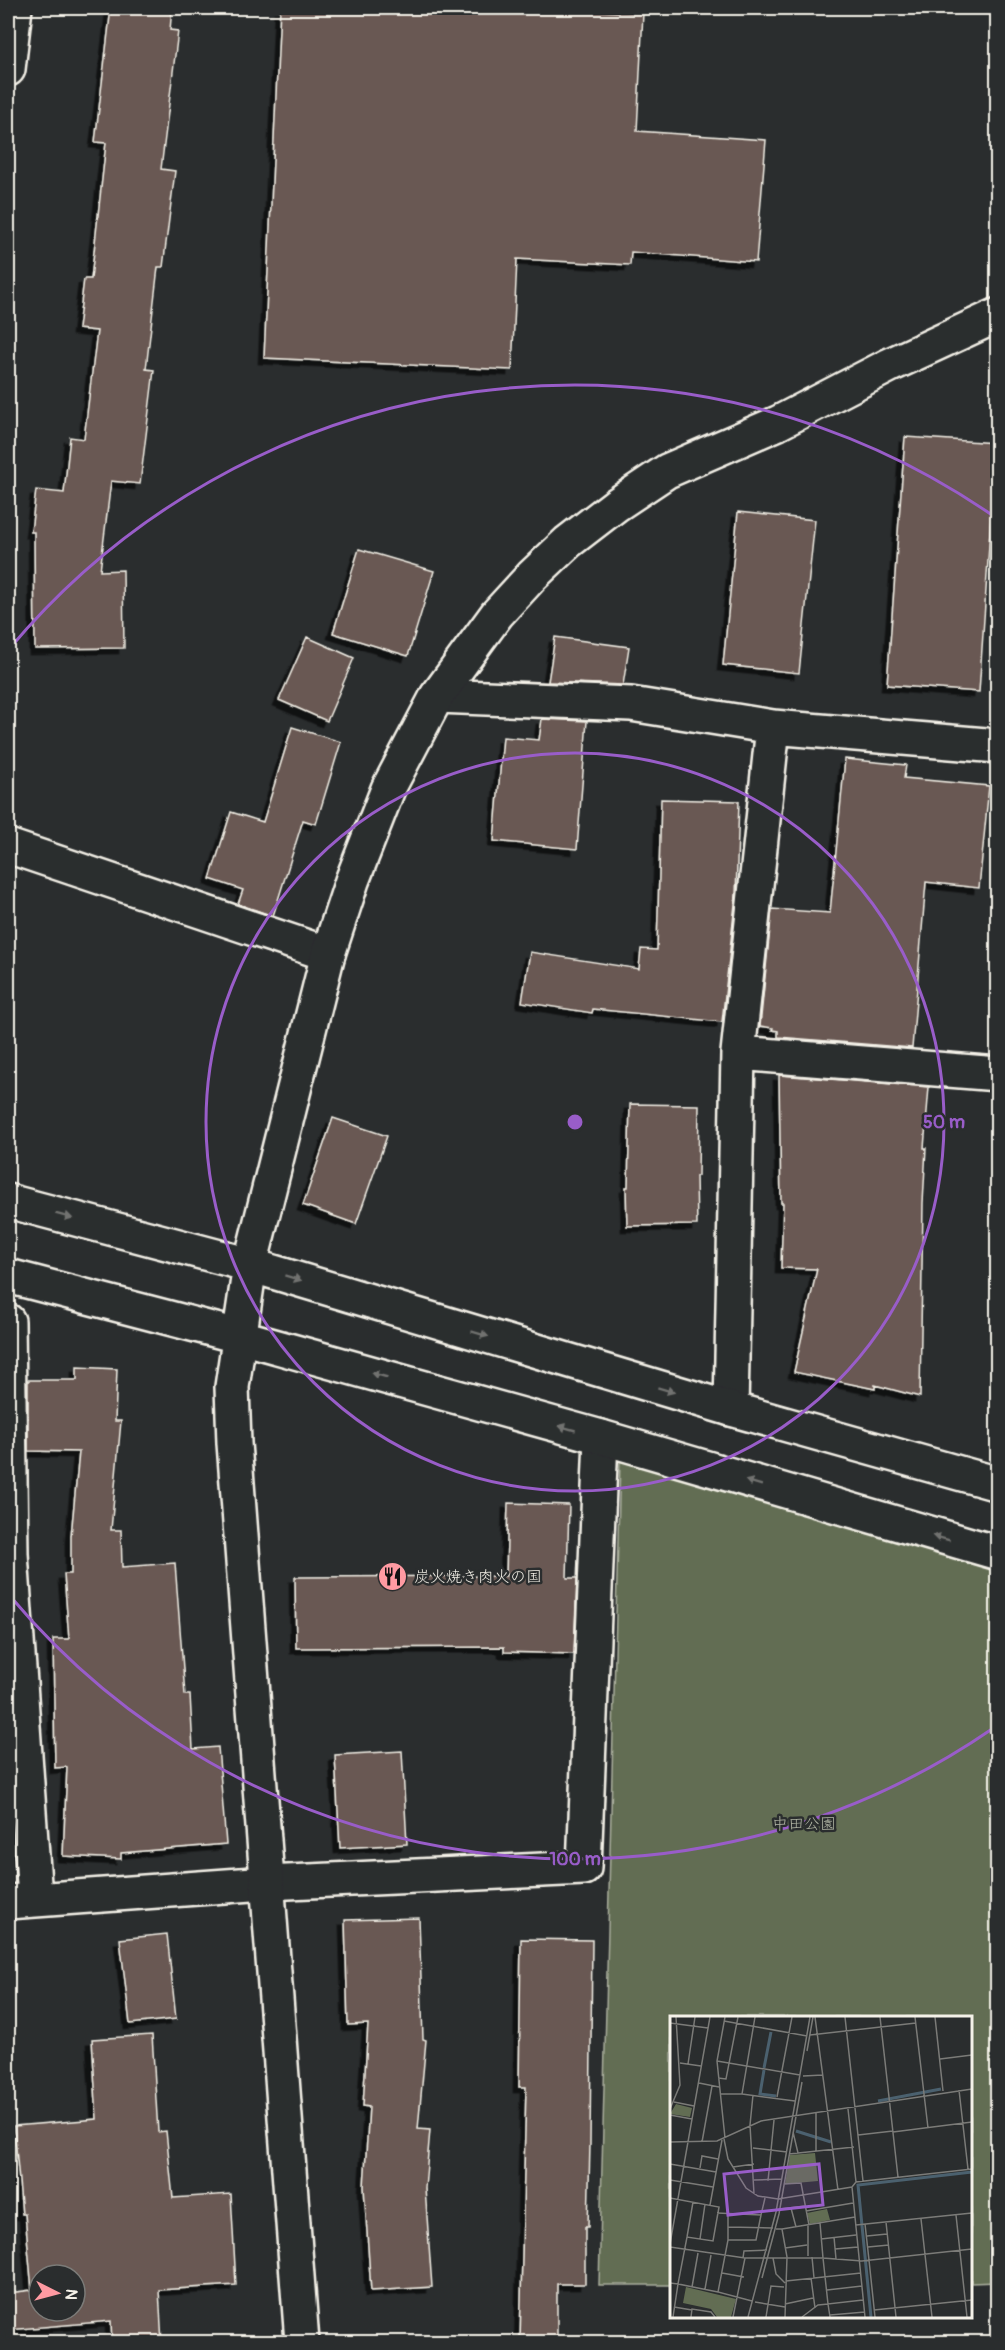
<svg xmlns="http://www.w3.org/2000/svg" width="1005" height="2350" viewBox="0 0 1005 2350" font-family="Pangolin,'Klee One',sans-serif">
  <style>
    .green { fill: #626d53; stroke: #abaf9e; stroke-width: 1.5 }
    .building { fill: #695852; stroke: #f4f1e8; stroke-width: 1.5; fill-rule: evenodd; filter: url(#shadow) }
    .lines { fill: none; stroke-linecap: round; stroke-linejoin: round }
    .street-casing { stroke: #f4f1e8; stroke-width: 38 }
    .secondary-casing { stroke: #f4f1e8; stroke-width: 38 }
    .street { stroke: #2a2d2e; stroke-width: 33 }
    .secondary { stroke: #2a2d2e; stroke-width: 33 }
    .oneway { fill: #71726f }
    .ring { fill: none; stroke: #995dc9; stroke-width: 3 }
    .labels { text-anchor: middle; dominant-baseline: central; stroke-width: 5; stroke-linejoin: round; paint-order: stroke }
    .poi-label { font-size: 16px; fill: #f4f1e8; stroke: #2a2d2e; text-anchor: start }
    .park-label { font-size: 16px; fill: #b2b6a5; stroke: #2a2d2e }
    .inset-river { fill: none; stroke: #4b616f; stroke-width: 3 }
    .inset-road { fill: none; stroke: #7b7b78; stroke-width: 1.5 }
    .view { fill: #995dc9; fill-opacity: 0.15; stroke: #995dc9; stroke-width: 3 }
    .inset-edge { fill: none; stroke: #f4f1e8; stroke-width: 3 }
    .centre { fill: #995dc9; stroke: #2a2d2e; stroke-width: 3 }
    .ring-label { font-size: 18px; text-anchor: middle; font-weight: bold; fill: #995dc9; stroke: #2a2d2e; stroke-width: 5; stroke-linejoin: round; paint-order: stroke }
  </style>
  <defs>
    <filter id="shadow"><feDropShadow dx="-5.5" dy="5.5" stdDeviation="0" flood-color="#0009"/></filter>
  </defs>
  <rect width="100%" height="100%" fill="#2a2d2e"/>
  <filter id="ink" filterUnits="userSpaceOnUse"><feTurbulence type="fractalNoise" baseFrequency=".0167" numOctaves="2"/><feDisplacementMap in="SourceGraphic" scale="12" xChannelSelector="R" yChannelSelector="G"/><feConvolveMatrix kernelMatrix="1 2 1 2 8 2 1 2 1" color-interpolation-filters="sRGB"/></filter>
  <g filter="url(#ink)">
    <path class="green" d="M620 1460 997 1567 998 2282 971 2283 970 2017H672V2285H599Z"/>
    <path class="building" d="M111 8H172L170 30 178 31 161 169 175 171 163 267H158L146 369 154 370 140 484 111 481 100 571 123 570 124 648 35 649 34 532H31L36 490 64 493 70 437 84 439 97 331 78 329 84 279H91L106 143 95 142Z
      M280 8H531L643 13 637 131 766 140 756 262 631 252 630 265 517 259 512 370 264 358Z
      M905 437 996 443 979 692 887 685Z
      M738 512 815 520 799 673 723 665Z
      M359 549 434 571 408 656 333 633Z
      M307 637 354 658 327 721 279 700Z
      M555 637 629 647 623 685 548 682Z
      M542 719 587 721 577 849 494 841 503 737 539 740Z
      M292 727 341 742 316 824 303 820 273 916 238 904 243 890 210 879 231 812 263 822Z
      M845 759 906 765 904 778 989 786 979 888 926 882 912 1048 778 1037V1031L772 1030 773 1028 760 1026 772 909 830 913Z
      M661 799 739 801 736 895 722 1022 593 1009 592 1013 522 1002 530 952 639 969 641 949 657 950Z
      M779 1075 929 1087 924 1148H926L923 1203 920 1397 875 1385V1389L794 1372 817 1269 781 1268 783 1203H781Z
      M630 1104 699 1105 698 1176H696L697 1225 627 1226 626 1187H628Z
      M333 1118 387 1136 356 1224 303 1205Z
      M77 1367 117 1369 115 1421H121L111 1530H121L122 1567 175 1563 185 1695H190L193 1749 218 1747 226 1844 121 1853V1859L63 1856 67 1767 55 1768 53 1639H69L64 1574H71V1536L79 1452 28 1451V1380H77Z
      M508 1503 569 1505 567 1578H577L574 1654 504 1652V1647L296 1648 295 1577 506 1576Z
      M402 1751 407 1844 340 1848 335 1755Z
      M419 1918 423 2039 426 2040 418 2129 430 2130 425 2188 432 2287 371 2291 364 2187 369 2107 363 2106 368 2024 348 2025 345 1920Z
      M167 1934 176 2019 130 2024 120 1939Z
      M521 1939 592 1940 590 2144 588 2227H585V2284H557V2343H520L526 2087H519Z
      M152 2035 158 2132 166 2131 173 2198 231 2194 236 2285 159 2290 162 2343H112L111 2321 8 2330V2293L32 2290 25 2214H22L14 2126 97 2119 92 2039ZM39 2275H75V2311H39Z"/>
    <g class="lines">
      <defs>
        <path id="street" d="M8 69 15 8
          M437 696 631 704 773 727 998 746
          M8 846 328 954
          M738 1053 998 1074
          M8 1321 11 1554 35 1898
          M731 1409 738 1053 773 727
          M8 1902 267 1883 584 1868 601 1437"/>
        <path id="secondary" d="M8 1201 250 1265 731 1409 998 1484
          M8 1276 238 1336 601 1437 998 1553
          M302 2342 234 1443 232 1387 250 1265 328 954 352 881 388 789 437 696 497 614 532 576 568 542 616 505 667 471 778 423 890 365 998 315"/>
      </defs>
      <use href="#street" class="street-casing"/>
      <use href="#secondary" class="secondary-casing"/>
      <use href="#street" class="street"/>
      <use href="#secondary" class="secondary"/>
    </g>
    <defs><path id="oneway-solid" d="M-6-.8H1V-3.2L6.5 0L1 3.2V.8H-6Z" transform="scale(1.5)"/></defs>
    <g class="oneway">
      <use href="#oneway-solid" transform="translate(64 1216) rotate(15)"/>
      <use href="#oneway-solid" transform="translate(293 1278) rotate(17)"/>
      <use href="#oneway-solid" transform="translate(480 1334) rotate(17)"/>
      <use href="#oneway-solid" transform="translate(379 1375) rotate(-164)"/>
      <use href="#oneway-solid" transform="translate(666 1390) rotate(17)"/>
      <use href="#oneway-solid" transform="translate(567 1428) rotate(-164)"/>
      <use href="#oneway-solid" transform="translate(754 1483) rotate(-163)"/>
      <use href="#oneway-solid" transform="translate(941 1538) rotate(-165)"/>
    </g>
  </g>
  <g class="ring">
    <circle cx="575" cy="1122" r="369"/>
    <path d="M992 1729A737 737 0 0 1 10 1596M10 648A737 737 0 0 1 992 515"/>
  </g>
  <defs>
    <symbol id="restaurant-disc" viewBox="-11 -11 22 22"><circle r="9.5" fill="#ff9aa2" stroke="#2a2d2e"/><path d="M-5-6h1v4h1v-4h1v4h1v-4h1v5L-1.5 .5V6h-2V.5L-5-1ZM5-6V6H3V1.5H1.5Q1.5-4 5-6Z" fill="#111"/></symbol>
  </defs>
  <g fill-rule="evenodd">
    <use href="#restaurant-disc" x="376" y="1560" width="33" height="33"/>
  </g>
  <g class="labels">
    <g class="poi-label">
      <text x="414" y="1577">炭火焼き肉火の国</text>
    </g>
    <g class="park-label">
      <text x="804" y="1824">中田公園</text>
    </g>
  </g>
  <g transform="translate(670 2016)">
    <rect width="302" height="302" fill="#2a2d2e"/>
    <path d="M6 88 22 92 20 101 0 98ZM145 137 148 165 115 168 120 139ZM157 193 160 204 140 208 137 197ZM16 271 66 283 61 301H47L41 293 13 287Z" fill="#626d53"/>
    <path class="inset-river" d="M94 52 101 16M94 54 90 78 106 80M208 85 271 73M126 115 161 126M201 301 188 169 302 156"/>
    <path class="inset-road" d="M145 1 168 174M175 1 193 165M210 1 228 161M245 1 258 112M265 1 273 75M54 5 137 20M0 7 38 12M140 19 246 7M137 35 143 1M270 43 302 39M47 45 130 59M10 47 31 50M18 48 25 1M133 60 153 59M48 62 56 63 68 1M29 67 49 71M289 74 298 153M50 78H72L85 1M72 78 125 85M83 79 80 109 84 178M107 81 122 1M4 86 24 90M0 93 10 69 6 1M178 93 186 166M0 99 22 103M123 116 128 137M223 116 302 106M188 119 223 115M55 122 47 45 55 1M54 123 58 143 76 172 88 180 108 183 182 171 186 166 302 153M0 126 47 125 91 105 302 73M32 126 42 70M83 132 117 136M146 135V97M119 138 184 131M0 148 46 156M63 151 84 148M30 152 32 140 48 143M0 164 43 171M84 164 112 163M98 165 104 104M114 168 131 167 139 209M182 171 195 301M0 182 49 191 43 225 17 221 8 268 0 267M40 189 52 124M121 192 126 211M110 193 135 190M136 195 183 187M47 197 91 199 95 182M58 198V224H86L91 199M286 199 297 301M251 203 262 301M216 206 226 301M150 207 153 242 192 245 302 233M195 208 199 244M186 209 302 197M58 211 103 212M106 213H112L117 241 115 301M112 213 185 201M197 220 217 218M17 221 23 186M164 221 166 243M30 223 35 188M151 223 186 219M58 224 48 276 82 285M0 228 40 1M0 231 75 242H153L158 288 193 284M198 231 219 229M115 232 137 229M165 233 188 231M138 240V209M142 241 144 262M73 242 74 235 97 234M103 242 106 258 115 267M199 244 205 301M52 257 74 261M92 262 109 198 132 66M141 262 145 292M116 265 191 257M22 271 28 237M35 273 41 239M157 274 192 270M85 286 115 291M115 288 143 282M4 291 22 294M204 294 302 284M160 299 195 296M3 301 8 268 48 276M21 301 22 293 41 296 45 301M63 301 75 242M78 301 106 196 140 1M96 301 101 270 114 271M132 301 148 289 158 288 160 301"/>
    <path class="view" d="M149 148 153 189 58 199 54 158Z"/>
    <rect width="302" height="302" class="inset-edge"/>
  </g>
  <circle cx="575" cy="1122" r="9" class="centre"/>
  <g class="ring-label">
    <text x="944" y="1128">50 m</text>
    <text x="575" y="1865">100 m</text>
  </g>
  <rect width="1005" height="2350" fill="none" stroke="#2a2d2e" stroke-width="30"/>
  <rect x="15" y="15" width="975" height="2320" fill="none" stroke="#f4f1e8" stroke-width="2" filter="url(#ink)"/>
  <g transform="translate(57 2293) rotate(96)"><circle r="28" fill="#2a2d2e" stroke="#7b7b78" stroke-width="1.5"/>
  <path d="M0-4.5L10 22L0 15L-10 22Z" fill="#ff9aa2"/>
  <text y="-9" font-size="16" font-weight="bold" text-anchor="middle" fill="#f4f1e8">N</text>
  </g>
</svg>
